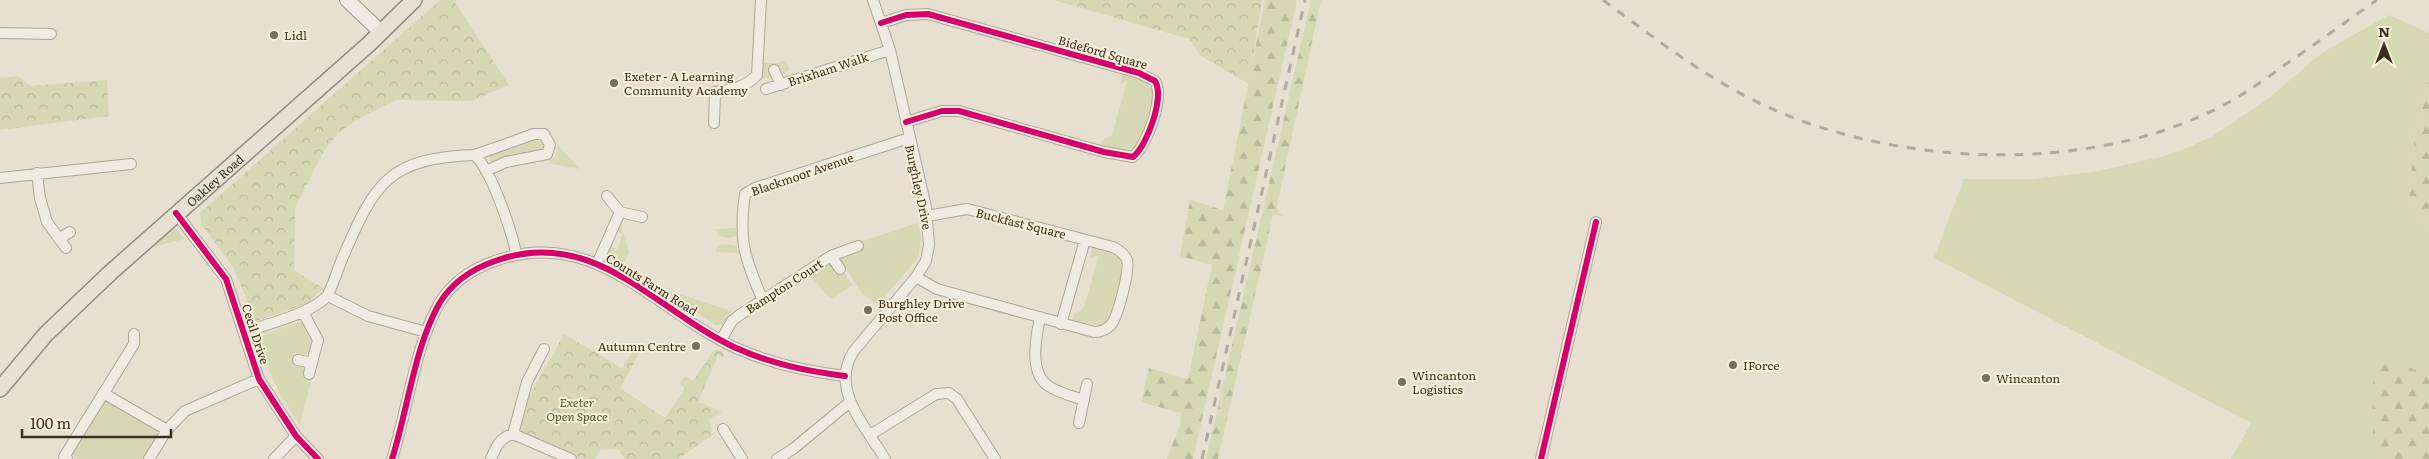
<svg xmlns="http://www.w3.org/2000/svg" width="2429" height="459" viewBox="0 0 2429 459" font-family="Literata,serif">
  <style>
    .grass { fill: #d6d7b3 }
    .forest { fill: url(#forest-firs) }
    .park { fill: url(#park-crowns) }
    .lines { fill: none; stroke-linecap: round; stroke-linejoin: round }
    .street-casing { stroke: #ada599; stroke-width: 12 }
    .secondary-casing { stroke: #9c958a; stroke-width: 16 }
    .primary-casing { stroke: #928b80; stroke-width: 18 }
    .street { stroke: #efebe3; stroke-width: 10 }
    .secondary { stroke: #efebe3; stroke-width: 14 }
    .primary { stroke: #e6e1d4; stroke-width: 15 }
    .rail { stroke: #afaaa2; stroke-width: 3; stroke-dasharray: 9 9; stroke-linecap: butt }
    .cycleway-casing { stroke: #f7eed8; stroke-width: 9 }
    .cycleway { stroke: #d6006c; stroke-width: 6 }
    .poi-dot { fill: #786c5e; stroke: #f7eed8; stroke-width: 2 }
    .labels { text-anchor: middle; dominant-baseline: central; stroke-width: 4; stroke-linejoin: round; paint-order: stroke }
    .poi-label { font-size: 12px; fill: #3d2e20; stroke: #f7eed8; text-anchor: start }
    .street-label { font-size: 12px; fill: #3d2e20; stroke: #f7eed8 }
    .park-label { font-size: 12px; font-style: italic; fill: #4d5a26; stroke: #f7eed8 }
  </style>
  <defs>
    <pattern id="forest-firs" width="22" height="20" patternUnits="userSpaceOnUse" patternTransform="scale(1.25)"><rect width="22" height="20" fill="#d6d7b3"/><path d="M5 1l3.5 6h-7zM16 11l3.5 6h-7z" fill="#b9b99a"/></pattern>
    <pattern id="park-crowns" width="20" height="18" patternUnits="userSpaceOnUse" patternTransform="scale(1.25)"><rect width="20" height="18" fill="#d6d7b3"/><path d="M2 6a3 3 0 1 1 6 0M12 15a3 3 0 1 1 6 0" fill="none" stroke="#b9b99a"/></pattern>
  </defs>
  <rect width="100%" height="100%" fill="#e7e0d1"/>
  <path class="grass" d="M2389 15 2429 33V80L2414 141 2409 200 2429 227V459H2231L2251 423 1934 258 1964 179H2031L2093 172 2161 157 2187 148 2213 136 2265 101 2323 52Z
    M785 60 790 70 781 74 777 68 773 76 760 80 763 63H777Z
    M1123 73 1148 82 1154 96 1142 136 1136 147 1123 152 1101 147 1103 140 1112 135 1127 82 1126 80 1120 84Z
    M535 137 545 143 542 150 492 164 488 155Z
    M558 145 580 169 548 163 556 155Z
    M620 222 629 253 622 267 607 259 605 262 609 247 618 249 622 234 614 231Z
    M918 223 921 236 919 256 878 306 861 292 846 268 841 269V258L859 242Z
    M736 228V236L728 238 719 236 715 229Z
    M169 230H177L184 239 149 248Z
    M725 244 736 246 738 253 715 252 718 245Z
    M1093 247C1102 249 1112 250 1118 257 1128 267 1112 307 1108 320L1101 326 1072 321 1074 314 1084 307 1099 255 1090 258Z
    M828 263 837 273 843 270 852 285 833 299C822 294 820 283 810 277Z
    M669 291 732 311 723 325H715L668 294Z
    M298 322 306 324 311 336 309 353 304 355 295 353 294 362 303 365 312 377 300 425 280 395 257 341 258 337Z
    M106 401 110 402 157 431 158 439 145 459H75L72 453 102 403Z"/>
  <path class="forest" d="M1265 0H1297L1193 459H1167L1180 424 1181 413 1141 402 1149 368 1188 379 1212 265 1180 256 1190 200 1223 210Z
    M1311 0H1321L1277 206 1278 212 1284 216 1273 215 1218 459H1206Z
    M2429 80V227L2409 200 2414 141Z
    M2380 356 2429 375V459H2378C2371 442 2369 371 2380 356Z"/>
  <path class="park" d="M440 0H453L509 85 471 101 396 100 358 119 338 133 324 151 295 208 294 270 324 289 306 304 256 321 232 265 201 224 200 213Z
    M1053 0H1262L1249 84 1201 56 1189 39Z
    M18 76 31 86 107 80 109 116 0 130V78Z
    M564 334 622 368 633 351 639 354 620 388 665 418 685 388 680 383 685 376 693 381 714 350H721L726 358 718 355 698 402 722 412 709 419 713 435 678 459H625L618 449 600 450 595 459C570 459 539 447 520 432L529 397Z"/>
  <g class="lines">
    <defs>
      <path id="street" d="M873 0 890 50 926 207 929 245 926 261 916 277 853 352C830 390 866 427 885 459
        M881 23 906 15 928 14 1139 73 1155 81C1165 97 1147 146 1133 157L1104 152 959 111H942L906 122
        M0 33 51 34
        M774 70 781 85
        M766 89 890 50
        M714 123 715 92C731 90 746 87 757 75L761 0
        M475 155 534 134H544L550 145 547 154 506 162 486 171
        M37 173 40 198 47 222 66 248
        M0 178 131 164
        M607 196 620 212 642 217
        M176 213 226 279 259 379 296 436 318 459
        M60 238 70 232
        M831 256 840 269
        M597 264 620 212
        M916 277 937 289 1094 332C1101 332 1106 330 1111 325 1118 316 1130 270 1127 260 1124 253 1119 250 1113 247L967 209 927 216
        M328 296 368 316 426 332
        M763 301C745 258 738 242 745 194L755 188 909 138
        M303 312 318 340 309 374
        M1040 317C1036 337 1029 371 1047 385 1058 393 1072 396 1084 400
        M1061 324 1085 240
        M244 332C265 325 313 313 327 296 331 291 339 265 343 257 375 182 389 158 475 155 492 172 511 229 516 253
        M721 340 732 321 738 316 831 256 858 246
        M298 360 312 363
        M103 393 167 430
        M1079 423 1087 384
        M723 429 742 459
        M513 434 527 382 544 349
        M870 435 936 394 949 393 957 399 995 459
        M67 459 64 457 134 344V334
        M149 459 167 430 185 411 259 379
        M274 459 296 436
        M392 459C408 409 414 349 439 304 452 282 472 269 495 261 594 225 654 310 736 348 772 364 806 371 845 376
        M491 459C496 447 499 438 513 434L571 459
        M777 459 793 449 850 402
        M1541 459 1596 222"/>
      <path id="secondary" d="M347 0 381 32"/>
      <g id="primary">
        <path id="s1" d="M0 389 46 334 110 273 369 44 414 0"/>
      </g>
    </defs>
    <use href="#street" class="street-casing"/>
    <use href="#secondary" class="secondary-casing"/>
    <use href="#primary" class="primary-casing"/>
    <use href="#street" class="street"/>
    <use href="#secondary" class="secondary"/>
    <use href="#primary" class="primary"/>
    <path class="rail" d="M1603 0C1656 39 1708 80 1768 107 1899 167 2088 174 2218 108 2242 96 2264 80 2286 64 2317 43 2347 21 2377 0
      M1202 459 1305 0"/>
    <defs>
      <path id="cycleway" d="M881 23 906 15 928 14 1139 73 1155 81C1165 97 1147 146 1133 157L1104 152 959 111H942L906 122
        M176 213 226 279 259 379 296 436 318 459
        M392 459C408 409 414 349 439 304 452 282 472 269 495 261 594 225 654 310 736 348 772 364 806 371 845 376
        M1541 459 1596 222"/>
    </defs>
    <use href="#cycleway" class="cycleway-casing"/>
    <use href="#cycleway" class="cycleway"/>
  </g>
  <g class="poi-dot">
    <circle cx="274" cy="35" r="5"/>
    <circle cx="614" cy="83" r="5"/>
    <circle cx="868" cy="310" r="5"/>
    <circle cx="696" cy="346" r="5"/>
    <circle cx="1733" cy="365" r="5"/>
    <circle cx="1986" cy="378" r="5"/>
    <circle cx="1402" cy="382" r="5"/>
  </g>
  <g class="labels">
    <g class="poi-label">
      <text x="284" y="35">Lidl</text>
      <text x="624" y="76">Exeter - A Learning<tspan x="624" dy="14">Community Academy</tspan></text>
      <text x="878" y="303">Burghley Drive<tspan x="878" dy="14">Post Office</tspan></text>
      <text x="686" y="346" text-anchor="end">Autumn Centre</text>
      <text x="1743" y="365">IForce</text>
      <text x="1412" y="375">Wincanton<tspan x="1412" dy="14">Logistics</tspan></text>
      <text x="1996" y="378">Wincanton</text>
    </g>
    <g class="street-label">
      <text transform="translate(1103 52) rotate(16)">Bideford Square</text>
      <text transform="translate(828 69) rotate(-18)">Brixham Walk</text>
      <text transform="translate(802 174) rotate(-19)">Blackmoor Avenue</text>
      <text stroke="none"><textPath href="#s1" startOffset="300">Oakley Road</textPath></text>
      <text transform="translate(919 187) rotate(78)">Burghley Drive</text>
      <text transform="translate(1021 223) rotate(14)">Buckfast Square</text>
      <text transform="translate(652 284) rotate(32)">Counts Farm Road</text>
      <text transform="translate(784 286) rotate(-33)">Bampton Court</text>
      <text transform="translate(256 334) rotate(72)">Cecil Drive</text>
    </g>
    <g class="park-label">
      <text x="577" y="402">Exeter<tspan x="577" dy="14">Open Space</tspan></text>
    </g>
  </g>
  <g transform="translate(2384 45)" stroke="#f7eed8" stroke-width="4" paint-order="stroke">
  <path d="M0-4L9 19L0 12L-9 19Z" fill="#3d2e20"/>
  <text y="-8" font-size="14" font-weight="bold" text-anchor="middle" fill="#3d2e20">N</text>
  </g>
  <path d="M22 429v8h149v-8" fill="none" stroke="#3d2e20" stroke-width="2.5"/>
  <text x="30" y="429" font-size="15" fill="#3d2e20" stroke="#f7eed8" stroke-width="4" paint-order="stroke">100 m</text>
</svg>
